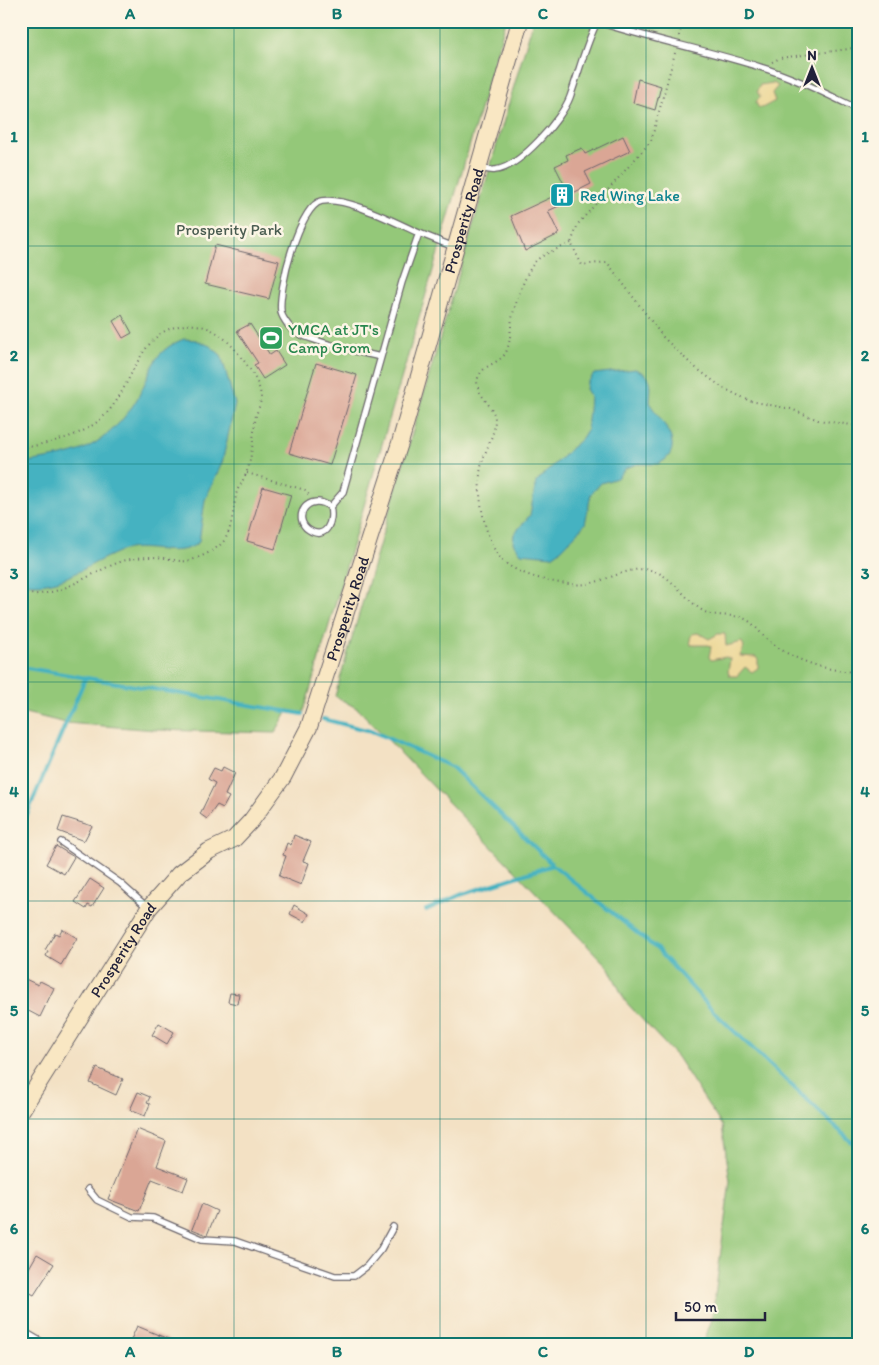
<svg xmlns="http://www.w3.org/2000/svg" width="879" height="1365" viewBox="0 0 879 1365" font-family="Itim,sans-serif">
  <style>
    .green { fill: #94c879; stroke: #5b755a }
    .sand { fill: #eeda9e; stroke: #887e6c }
    .water { fill: #45b2c1; stroke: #346a7e }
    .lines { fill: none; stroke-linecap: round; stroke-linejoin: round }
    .stream { stroke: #45b2c1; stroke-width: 4 }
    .building { fill: #daa695 }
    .lane-casing { stroke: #6b656b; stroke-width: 8 }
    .secondary-casing { stroke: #6b656b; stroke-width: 18 }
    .path { stroke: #6b656b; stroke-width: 2; stroke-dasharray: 1 4; stroke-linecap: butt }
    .lane { stroke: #fff; stroke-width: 5.5 }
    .secondary { stroke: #f9e7c3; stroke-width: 16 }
    .grid { fill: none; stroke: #0f766e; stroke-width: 1; stroke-opacity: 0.55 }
    .labels { text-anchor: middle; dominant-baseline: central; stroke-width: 5; stroke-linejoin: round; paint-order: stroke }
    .culture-label { font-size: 16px; fill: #0d838f; stroke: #fcf5e5; text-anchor: start }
    .street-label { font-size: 16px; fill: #22223b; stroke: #fcf5e5 }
    .park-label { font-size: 16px; fill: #4a5c51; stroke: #fcf5e5 }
    .leisure-label { font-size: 16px; fill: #27864d; stroke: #fcf5e5; text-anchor: start }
    .neatline { fill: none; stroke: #0f766e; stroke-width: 2 }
    .grid-label { font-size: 16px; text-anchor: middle; font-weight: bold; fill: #0f766e }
  </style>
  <rect width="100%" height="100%" fill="#fcf5e5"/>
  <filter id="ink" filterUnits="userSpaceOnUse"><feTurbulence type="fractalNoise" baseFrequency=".02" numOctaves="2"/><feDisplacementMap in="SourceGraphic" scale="10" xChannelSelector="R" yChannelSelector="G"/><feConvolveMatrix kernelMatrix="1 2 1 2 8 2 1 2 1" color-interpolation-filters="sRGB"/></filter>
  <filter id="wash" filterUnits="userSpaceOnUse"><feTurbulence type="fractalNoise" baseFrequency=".0096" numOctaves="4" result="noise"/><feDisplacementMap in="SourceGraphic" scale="20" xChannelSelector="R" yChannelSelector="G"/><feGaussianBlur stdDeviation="1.12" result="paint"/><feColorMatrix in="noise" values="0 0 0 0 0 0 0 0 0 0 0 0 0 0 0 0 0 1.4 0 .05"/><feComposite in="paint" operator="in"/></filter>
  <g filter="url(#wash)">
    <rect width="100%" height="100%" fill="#f3e1c4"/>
    <path class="green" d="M21 21H506L303 714 288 710 275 733 156 730 66 723 21 712Z
      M533 21H858V1344H703L712 1319 730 1181 722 1126 677 1057 625 1001 609 968 358 709 335 696Z"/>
    <path class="sand" d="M773 83 778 86 772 93 775 101 762 108 758 107 756 102 760 97 757 91 760 85Z
      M698 633 709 639 718 634H725L726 646 742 642 744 647 740 656 756 657 758 660V668L752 672 745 667 737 676H730L728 672 730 659 726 657 711 660 709 657 711 647 709 645H691L690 639 692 634Z"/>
    <path class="water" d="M184 339 196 340 210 346 221 355 235 404 222 463 205 500 199 542C180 559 152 545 128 549 121 550 114 554 107 557 75 572 59 588 21 583V463C43 459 69 457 88 447 108 437 126 418 137 399 153 371 150 352 184 339Z
      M635 369C656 377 650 386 650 404 661 421 689 449 658 464H637L626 468 617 478 601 483 591 494 585 524 562 549 552 556 521 553 513 543 514 534 530 515 536 482 582 438 587 430 589 410 590 396 586 389 587 383 594 374Z"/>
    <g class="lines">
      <path class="stream" d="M21 667 303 714
        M323 719 374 732 452 767 553 865 658 950 715 1013 858 1148
        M21 828 85 679
        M426 910 460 895 553 865"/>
    </g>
    <g id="blocks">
      <path class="building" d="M638 79 661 86 655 110 633 103Z
        M623 136 630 151 585 172 591 184 571 194 574 199 548 211 559 234 525 251 511 216 554 196 551 191 564 184 555 166 568 160 566 155 582 148 585 154Z
        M215 245 279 261 269 299 205 284Z
        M122 315 132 333 123 338 113 321Z
        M250 324 270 355 276 351 285 365 263 379 254 365 258 363 237 331Z
        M316 363 357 375 330 465 289 453Z
        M263 487 291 495 275 549 247 541Z
        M223 767 235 773 225 795 229 797 223 808 217 805 207 819 200 814 215 783 208 779 214 768 221 771Z
        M63 817 92 826 84 841 58 831Z
        M294 835 311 842 303 861 309 863 301 885 279 876 286 856 283 855 287 843 291 845Z
        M56 846 74 857 64 874 46 864Z
        M90 879 104 888 92 907 88 905 86 909 75 902Z
        M294 905 309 914 305 922 290 914Z
        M62 929 77 938 61 965 46 956 48 951 45 950 55 933 59 935Z
        M21 977 38 985 40 981 54 988 40 1017 21 1007Z
        M230 993 239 994 237 1004 228 1002Z
        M159 1023 174 1032 167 1044 152 1035Z
        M97 1068 123 1079 116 1095 90 1083Z
        M138 1092 150 1097 147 1103 150 1104 145 1116 130 1110Z
        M137 1129 166 1141 157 1166 188 1178 183 1191 152 1179 139 1211 108 1199Z
        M202 1204 217 1211 207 1235 192 1229Z
        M37 1254 54 1264 34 1295 23 1289 29 1278 25 1275Z
        M137 1326 180 1344H129Z"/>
    </g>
  </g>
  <g filter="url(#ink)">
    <use href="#blocks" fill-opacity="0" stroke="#6b656b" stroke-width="1"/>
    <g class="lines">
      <defs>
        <path id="lane" d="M595 21C650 39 706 50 760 67 794 77 826 94 858 109
          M480 168C485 169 491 171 495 170 519 168 562 119 570 97 579 72 585 46 597 22
          M381 357C363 353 304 340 293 330 289 327 281 316 281 311 278 291 299 205 322 201 346 196 396 223 419 233
          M330 507C334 521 326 541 309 530 291 518 308 491 330 507L343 492 402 282 419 233 454 247
          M61 842 120 883 147 907
          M88 1189 97 1200 132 1217 153 1218 202 1239 235 1241 335 1276H354L367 1266 381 1249 393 1227
          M21 1330 45 1344"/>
        <g id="secondary">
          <path id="s1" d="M21 1111 149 908 179 874 209 851 234 839 251 821 283 777 309 727 400 443 520 21"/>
        </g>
      </defs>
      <use href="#lane" class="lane-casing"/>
      <use href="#secondary" class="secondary-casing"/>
      <path class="path" d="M679 36 683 21
        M675 53 651 141 578 224 571 243 582 265 607 262 663 337 692 365 723 388 750 401 791 409 818 420 858 426
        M772 62 780 58 849 49 858 46
        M571 243C561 248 546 252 537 260 527 268 514 306 512 319 510 329 511 340 507 350 502 364 483 363 478 378 473 394 494 404 495 419 495 435 486 448 482 463 475 487 484 540 501 559 516 576 565 587 587 584 610 580 632 564 654 571 673 577 690 605 705 612 716 617 731 614 743 618 754 622 760 634 769 641 794 661 826 671 858 672
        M21 449C51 441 80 439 104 416 134 387 137 330 185 325 204 323 219 332 231 345 242 357 260 380 261 397 261 403 258 410 256 415 253 434 253 453 247 471 245 478 240 484 237 491 233 506 233 530 223 542 216 550 198 559 187 561 180 562 171 559 165 558 150 556 134 557 120 562 86 574 59 600 21 593
        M247 473 305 490 309 495"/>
      <use href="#lane" class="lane"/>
      <use href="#secondary" class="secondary"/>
    </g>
  </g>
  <path class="grid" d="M234 21V1344M440 21V1344M646 21V1344M21 246H858M21 464H858M21 682H858M21 901H858M21 1119H858"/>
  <defs>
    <symbol id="building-square" viewBox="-11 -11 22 22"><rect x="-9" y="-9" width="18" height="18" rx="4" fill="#0f9aa8" stroke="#fcf5e5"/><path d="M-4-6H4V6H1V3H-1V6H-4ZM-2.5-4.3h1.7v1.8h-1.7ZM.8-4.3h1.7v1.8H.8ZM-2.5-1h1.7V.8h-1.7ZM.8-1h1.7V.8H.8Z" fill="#fff"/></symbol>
    <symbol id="stadium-square" viewBox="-11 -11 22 22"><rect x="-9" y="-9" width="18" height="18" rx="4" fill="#2e9e5b" stroke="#fcf5e5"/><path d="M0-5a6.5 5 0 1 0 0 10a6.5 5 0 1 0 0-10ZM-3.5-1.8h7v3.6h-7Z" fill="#fff"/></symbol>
  </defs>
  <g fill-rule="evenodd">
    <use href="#building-square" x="548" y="181" width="28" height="28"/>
    <use href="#stadium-square" x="257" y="324" width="28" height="28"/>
  </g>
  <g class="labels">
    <g class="culture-label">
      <text x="580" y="195">Red Wing Lake</text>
    </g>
    <g class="street-label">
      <text stroke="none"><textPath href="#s1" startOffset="1016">Prosperity Road</textPath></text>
      <text stroke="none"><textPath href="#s1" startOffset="611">Prosperity Road</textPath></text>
      <text stroke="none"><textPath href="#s1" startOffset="191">Prosperity Road</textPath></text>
    </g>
    <g class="park-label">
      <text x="229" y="229">Prosperity Park</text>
    </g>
    <g class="leisure-label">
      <text x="288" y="329">YMCA at JT's<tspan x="288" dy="18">Camp Grom</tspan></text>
    </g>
  </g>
  <rect width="879" height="1365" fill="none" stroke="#fcf5e5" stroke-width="55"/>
  <g transform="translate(812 68)" stroke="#fcf5e5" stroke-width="4" paint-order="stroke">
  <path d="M0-4L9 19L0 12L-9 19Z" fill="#22223b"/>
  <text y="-8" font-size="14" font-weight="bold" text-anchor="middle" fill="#22223b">N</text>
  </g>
  <path d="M676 1312v8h89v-8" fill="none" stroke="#22223b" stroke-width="2.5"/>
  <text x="684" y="1312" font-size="15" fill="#22223b" stroke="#fcf5e5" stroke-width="4" paint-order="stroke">50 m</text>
  <rect x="28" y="28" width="824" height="1310" class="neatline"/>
  <g class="grid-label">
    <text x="130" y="19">A</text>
    <text x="337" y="19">B</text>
    <text x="543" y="19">C</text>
    <text x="749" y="19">D</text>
    <text x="14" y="142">1</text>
    <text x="865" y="142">1</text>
    <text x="14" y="361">2</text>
    <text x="865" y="361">2</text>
    <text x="14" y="579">3</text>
    <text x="865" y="579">3</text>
    <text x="14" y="797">4</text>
    <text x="865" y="797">4</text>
    <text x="14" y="1016">5</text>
    <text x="865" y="1016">5</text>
    <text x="14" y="1234">6</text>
    <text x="865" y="1234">6</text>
    <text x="130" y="1357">A</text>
    <text x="337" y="1357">B</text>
    <text x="543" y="1357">C</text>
    <text x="749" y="1357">D</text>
  </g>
</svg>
